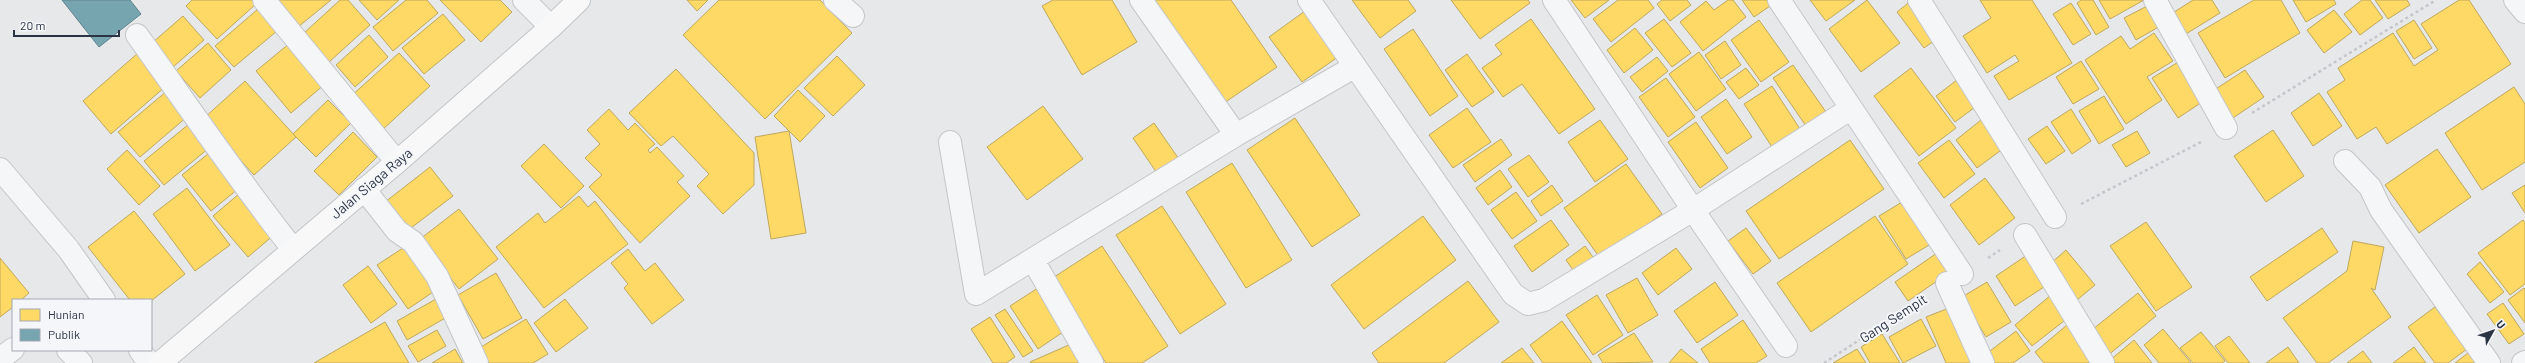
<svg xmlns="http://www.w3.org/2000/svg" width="2525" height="363" viewBox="0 0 2525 363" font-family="Barlow,sans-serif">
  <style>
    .homes { fill: #ffd966; stroke: #bfa85c }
    .public { fill: #76a5af; stroke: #60838f }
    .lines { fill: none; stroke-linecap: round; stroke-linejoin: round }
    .minor-casing { stroke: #c4c6c8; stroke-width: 24 }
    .major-casing { stroke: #c2c5c8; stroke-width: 24 }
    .path { stroke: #c5c6ca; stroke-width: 2.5; stroke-dasharray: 3 3; stroke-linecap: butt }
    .minor { stroke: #f5f6f7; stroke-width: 22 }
    .major { stroke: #f8f8f8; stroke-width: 22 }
    .labels { text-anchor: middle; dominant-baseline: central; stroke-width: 4; stroke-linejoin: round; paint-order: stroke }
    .street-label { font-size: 14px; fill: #2b3445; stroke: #f4f6f9 }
  </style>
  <rect width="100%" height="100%" fill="#e6e8ea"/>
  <path class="homes" d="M192 0H252L256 4 217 39 186 6Z
    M276 0H331L298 27Z
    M340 0H348L370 25 329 62 304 33Z
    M359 0H399L377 20Z
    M406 0H427L438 13 393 51 373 27Z
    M440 0H500L512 12 481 42Z
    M687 0H708L697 11Z
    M719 0H820L852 33 765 119 683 35Z
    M1053 0H1112L1137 42 1082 75 1042 6Z
    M1149 0H1231L1277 67 1221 105Z
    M1352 0H1408L1416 11 1380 38Z
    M1451 0H1528L1530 3 1480 39Z
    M1571 0H1609L1585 18Z
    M1618 0H1648L1654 8 1611 42 1593 19Z
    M1662 0H1687L1691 5 1670 21 1657 4Z
    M1728 0H1733L1746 17 1703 51 1680 22 1706 1 1714 10Z
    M1742 0H1775L1776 2 1754 17Z
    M1810 0H1855L1826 21Z
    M1867 0 1900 43 1861 72 1829 29Z
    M1912 0 1941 36 1924 48 1897 12Z
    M1980 0H2032L2072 63 2009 100 1994 76 2019 61 2015 55 1987 73 1963 36 1991 18Z
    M2081 0H2093L2109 27 2096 35 2077 3Z
    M2099 0H2144L2110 19Z
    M2193 0H2212L2220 13 2181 37 2168 16Z
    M2254 0H2281L2300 33 2225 78 2198 33Z
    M2293 0H2334L2336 4 2306 22Z
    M2362 0H2370L2383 18 2360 35 2344 14Z
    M2375 0H2407L2410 5 2388 19Z
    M2459 0H2469L2511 64 2387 144 2376 127 2357 139 2327 92 2345 80 2338 68 2393 33 2414 66 2438 50 2421 24Z
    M2071 3 2091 34 2073 45 2053 14Z
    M2151 4 2162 25 2136 40 2124 18Z
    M258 9 277 31 234 67 215 46Z
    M2334 10 2352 32 2324 53 2307 30Z
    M1305 11 1338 57 1302 82 1269 37Z
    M443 14 465 40 424 74 402 48Z
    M183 16 204 40 173 67 152 43Z
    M1531 19 1595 109 1559 134 1522 84 1503 97 1482 68 1502 54 1495 45Z
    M1664 19 1691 53 1672 67 1645 33Z
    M1759 20 1789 62 1761 82 1731 40Z
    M2414 20 2432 48 2414 59 2396 31Z
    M1635 28 1653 50 1624 73 1607 50Z
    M1413 29 1458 96 1430 116 1384 49Z
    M2154 33 2173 61 2147 77 2162 100 2126 124 2085 60 2121 36 2130 49Z
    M369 35 388 57 355 87 336 65Z
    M1725 41 1741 65 1721 79 1705 55Z
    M208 43 231 70 200 98 176 71Z
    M290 43 325 84 291 113 256 71Z
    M1699 52 1726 89 1696 111 1669 74Z
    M138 53 166 86 111 134 83 101Z
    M399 53 430 86 381 131 350 97Z
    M1467 54 1494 92 1472 107 1445 70Z
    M837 56 865 85 833 116 804 88Z
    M1657 57 1668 71 1642 92 1630 77Z
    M2081 61 2099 89 2073 104 2056 77Z
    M2180 61 2205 100 2178 118 2152 78Z
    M1793 65 1826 112 1806 126 1773 78Z
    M1746 68 1759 85 1739 99 1726 82Z
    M1911 68 1956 128 1919 156 1874 96Z
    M676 69 754 153V185L723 214 697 186 709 174 673 136 661 146 629 113Z
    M2245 70 2264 97 2230 120 2211 92Z
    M1962 76 1982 102 1955 122 1936 96Z
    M1666 78 1695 117 1668 137 1639 97Z
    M245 81 296 137 254 175 203 119Z
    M1772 86 1800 129 1772 147 1744 104Z
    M2514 87 2525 104V162L2482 190 2445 133Z
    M798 90 825 116 800 142 774 116Z
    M167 91 188 116 140 157 118 132Z
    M2319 93 2342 126 2313 146 2291 113Z
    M2104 96 2124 129 2099 144 2079 111Z
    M1726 99 1752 137 1727 154 1701 117Z
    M328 100 351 123 316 157 293 134Z
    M1043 106 1083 159 1027 200 987 147Z
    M1467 108 1491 142 1453 168 1429 135Z
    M609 109 628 130 635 123 655 144 648 150 650 153 657 147 684 176 677 182 690 196 640 243 589 187 602 175 585 158 600 144 587 130Z
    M2071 109 2091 141 2072 154 2051 122Z
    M1986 116 2008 145 1977 168 1956 140Z
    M1295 118 1360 215 1312 247 1247 150Z
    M1600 120 1628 159 1595 182 1568 142Z
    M1696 122 1728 168 1700 188 1668 142Z
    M1154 123 1183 165 1161 179 1133 138Z
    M189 124 209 148 164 185 144 161Z
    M2047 126 2065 151 2046 164 2028 139Z
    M2273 130 2304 176 2266 202 2234 156Z
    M789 131 806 233 771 239 755 137Z
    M2137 131 2150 153 2126 167 2112 145Z
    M353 132 377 157 339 195 314 171Z
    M1501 139 1512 155 1475 182 1463 165Z
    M1850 140 1884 189 1779 259 1746 211Z
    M1949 140 1975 174 1944 198 1918 163Z
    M544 144 584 186 561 208 521 166Z
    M2437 149 2471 197 2419 233 2385 185Z
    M127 150 160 186 139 205 107 169Z
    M209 153 238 189 211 211 182 175Z
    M1529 155 1549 182 1528 197 1508 169Z
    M1232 163 1292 260 1246 288 1186 192Z
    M1626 164 1662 214 1600 258 1564 208Z
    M430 167 453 196 407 231 385 202Z
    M1500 170 1512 187 1488 205 1476 188Z
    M1985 178 2015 218 1979 245 1950 205Z
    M1552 185 1563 201 1541 216 1531 201Z
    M2525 185V213L2512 193Z
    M187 188 230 245 195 271 153 214Z
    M1516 192 1537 221 1512 239 1491 210Z
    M240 193 275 234 248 257 213 216Z
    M579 196 588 207 595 201 628 244 544 308 496 247 538 213 545 223Z
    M1907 199 1934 242 1906 259 1879 216Z
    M1162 206 1226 304 1180 334 1116 235Z
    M459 209 498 259 459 289 420 239Z
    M134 211 185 274 151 301 130 300 88 247Z
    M1423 216 1456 260 1364 329 1331 285Z
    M1875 216 1908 264 1811 332 1777 283Z
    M1551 220 1569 245 1532 272 1514 246Z
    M2523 220 2525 223V284L2510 295 2478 253Z
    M2146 222 2192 287 2156 311 2110 246Z
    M1746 228 1771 261 1753 274 1728 241Z
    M2322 228 2338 252 2267 301 2250 277Z
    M2353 241 2384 247 2375 290 2371 288 2391 317 2328 363H2317L2283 318 2347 271Z
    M409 244 439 288 408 309 377 265Z
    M1102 246 1168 346 1142 363H1106L1051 279Z
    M1585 246 1598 264 1578 277 1566 260Z
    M1676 248 1692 269 1658 295 1642 273Z
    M628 249 645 271 655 263 684 300 652 324 624 288 628 284 611 263Z
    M2066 250 2095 285 2077 300 2049 265Z
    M1937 253 1950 272 1908 301 1895 282Z
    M2027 255 2047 285 2015 306 1996 276Z
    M0 258 29 293 21 300H13V307L0 317Z
    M2480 262 2504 292 2490 303 2467 274Z
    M368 266 397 304 371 323 343 285Z
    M496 273 522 318 483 339 458 295Z
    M1637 278 1658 315 1628 333 1606 295Z
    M1468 281 1499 322 1444 363H1379L1372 353Z
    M1715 282 1738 315 1697 343 1674 311Z
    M1987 282 2011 322 1986 337 1962 297Z
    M1041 286 1069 328 1038 349 1010 306Z
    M2524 288 2525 289V323L2508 300Z
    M2138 293 2156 316 2107 356 2088 333Z
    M1597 295 1623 335 1593 355 1566 315Z
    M2051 295 2069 317 2032 346 2015 325Z
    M436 299 447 317 407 340 397 321Z
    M565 299 588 328 556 352 534 323Z
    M2503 303 2524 334 2509 344 2487 314Z
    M1954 306 1979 363H1946L1926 317Z
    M2435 307 2467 349 2448 363H2435L2408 327Z
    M1005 309 1033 351 1023 357 995 315Z
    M990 317 1015 357 1006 363H993L971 329Z
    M526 319 548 354 533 363H487L478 349Z
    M1921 319 1936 346 1903 363 1889 337Z
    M1743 320 1767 356 1756 363H1710L1701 349Z
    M1562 321 1592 363H1543L1530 345Z
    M385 322 409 363H314Z
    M2067 325 2097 363H2044L2035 352Z
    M2163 329 2191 363H2159L2144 345Z
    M437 330 446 346 418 362 408 346Z
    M2016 331 2030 351 2013 363H1992L1986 354Z
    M2201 332 2225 361 2222 363H2193L2180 348Z
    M1634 333 1653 362 1603 363 1598 355Z
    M1882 334 1900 363H1870L1861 347Z
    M2229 336 2250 363H2228L2215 346Z
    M2134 340 2152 363H2110L2109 361Z
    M1071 344 1080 363H1031L1030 362Z
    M2288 347 2299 363H2266Z
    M2414 347 2426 363H2393Z
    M1522 348 1534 363H1501Z
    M455 349 463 363H432Z
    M1681 349 1698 363H1669Z
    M1857 349 1866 363H1833Z
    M2363 351 2372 363H2347Z
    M2468 353 2476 363H2455Z"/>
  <path class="public" d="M62 0H130L141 14 99 47Z"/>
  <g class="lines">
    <defs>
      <path id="minor" d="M264 0 397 162
        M524 0 551 27
        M835 0 853 16
        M1141 0 1236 135
        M1309 0 1513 294 1528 304 1544 300 1693 210 1850 109
        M1554 0 1693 210 1786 346
        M1779 0 1962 274
        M1919 0 2055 217
        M2155 0 2226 128
        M2515 0 2525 12
        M137 35C189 107 238 180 293 249
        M950 142 976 294 1236 135 1354 67
        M2345 161 2370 187 2381 210 2489 363
        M0 169 69 250 104 300
        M364 189 397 231 413 242 437 276 477 363
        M2025 235 2103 363
        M1033 260 1092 363
        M1947 283 1983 363
        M68 350 81 363
        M140 350 149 363
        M0 359 13 349
        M2523 363 2525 362"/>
      <path id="major" d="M160 363 397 162 551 27 579 0"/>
    </defs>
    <use href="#minor" class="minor-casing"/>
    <use href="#major" class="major-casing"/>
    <path class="path" d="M2252 113 2436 0
      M2081 204 2201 142
      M1988 258 2000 250
      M1824 363 1922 299"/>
    <use href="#minor" class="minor"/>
    <use href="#major" class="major"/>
  </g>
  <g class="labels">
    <g class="street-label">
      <text transform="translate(371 183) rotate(-40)">Jalan Siaga Raya</text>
      <text transform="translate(1893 318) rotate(-33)">Gang Sempit</text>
    </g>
  </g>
  <rect x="12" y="299" width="140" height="52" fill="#f4f6f9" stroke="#a4a8b1"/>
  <rect x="20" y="309" width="20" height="12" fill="#ffd966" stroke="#a4a8b1"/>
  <text x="48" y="319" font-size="12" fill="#2b3445">Hunian</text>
  <rect x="20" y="329" width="20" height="12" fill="#76a5af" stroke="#a4a8b1"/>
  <text x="48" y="339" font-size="12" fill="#2b3445">Publik</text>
  <g transform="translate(2493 331) rotate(50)" stroke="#f4f6f9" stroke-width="3" paint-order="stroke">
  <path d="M0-3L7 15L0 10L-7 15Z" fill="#2b3445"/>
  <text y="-6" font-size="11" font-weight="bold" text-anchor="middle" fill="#2b3445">U</text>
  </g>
  <path d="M14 30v6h105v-6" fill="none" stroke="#2b3445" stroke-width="2"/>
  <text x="20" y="30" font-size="12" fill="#2b3445" stroke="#f4f6f9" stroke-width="3" paint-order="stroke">20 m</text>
</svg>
